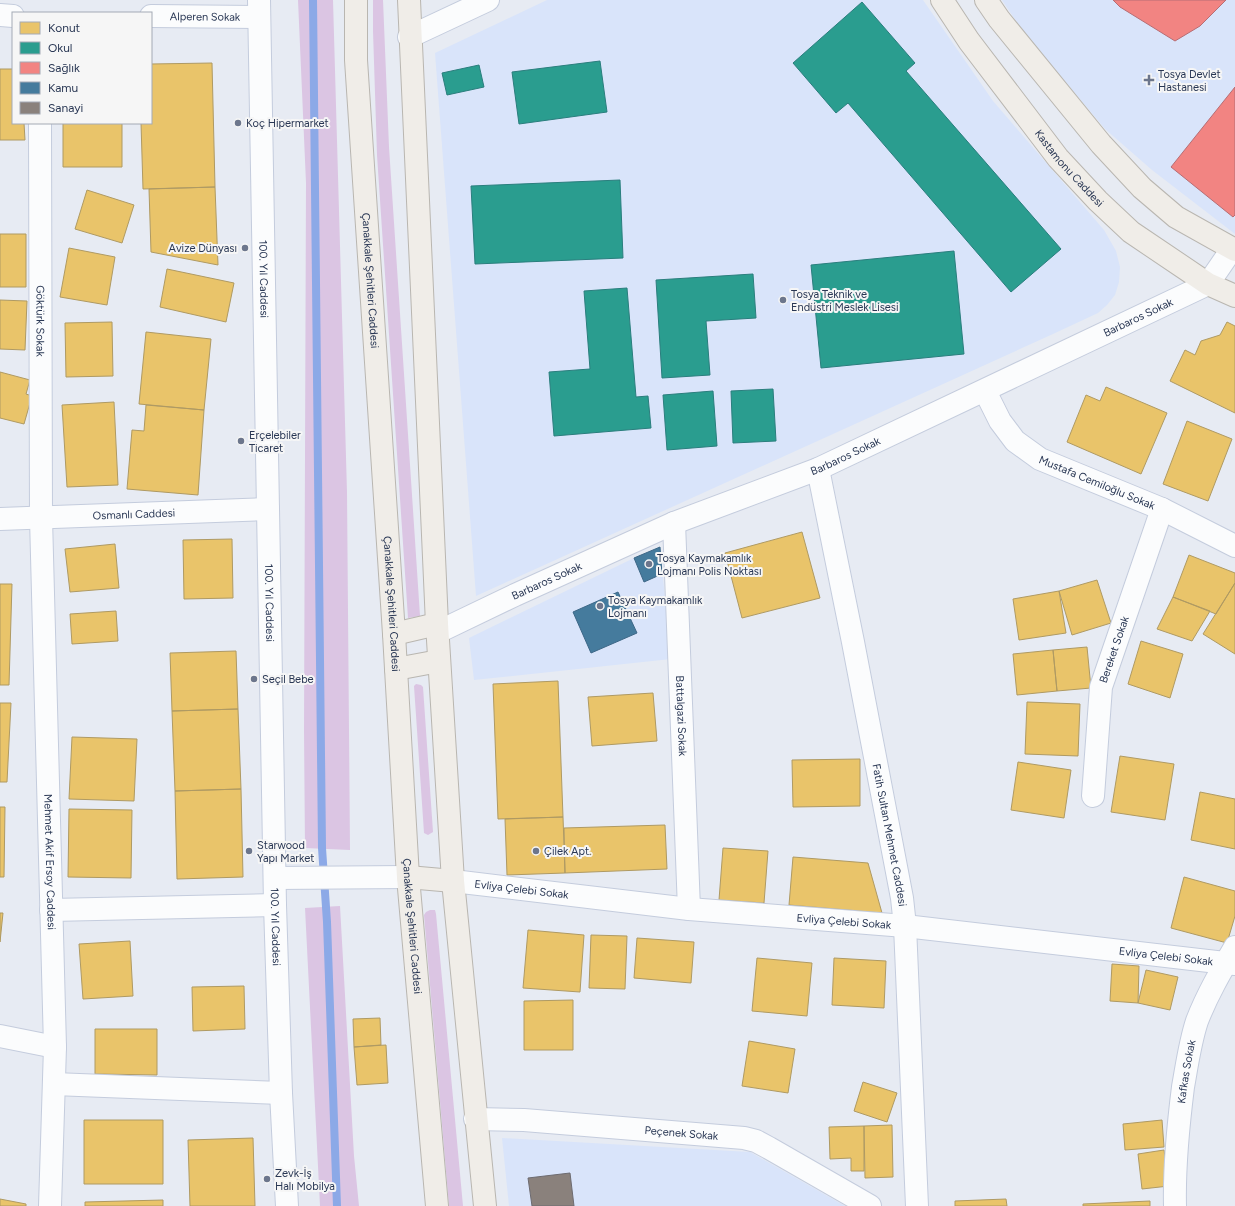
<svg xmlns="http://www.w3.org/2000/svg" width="1235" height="1206" viewBox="0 0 1235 1206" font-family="Figtree,sans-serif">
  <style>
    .built { fill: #d9e4fa }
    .green { fill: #dbc5e3 }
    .homes { fill: #e9c46a; stroke: #af9a63 }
    .schools { fill: #2a9d8f; stroke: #2a7e7d }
    .health { fill: #f28482; stroke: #b66d74 }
    .public { fill: #457b9d; stroke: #3d6787 }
    .industry { fill: #8a817c; stroke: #6d6b70 }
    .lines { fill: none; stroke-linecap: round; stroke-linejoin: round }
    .stream { stroke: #8ca9e7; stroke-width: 8 }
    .minor-casing { stroke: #c4ccdd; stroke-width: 24 }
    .major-casing { stroke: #b9b6b0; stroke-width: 24 }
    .minor { stroke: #fbfcfd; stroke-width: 22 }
    .major { stroke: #f0ede8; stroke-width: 22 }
    .poi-dot { fill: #6c768c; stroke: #f6f6f6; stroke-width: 1.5 }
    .labels { text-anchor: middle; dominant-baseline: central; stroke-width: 4; stroke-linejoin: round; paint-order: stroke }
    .street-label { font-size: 11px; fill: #293754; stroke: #f6f6f6 }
    .poi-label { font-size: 11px; fill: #293754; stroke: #f6f6f6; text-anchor: start }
  </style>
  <rect width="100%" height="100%" fill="#e7ebf3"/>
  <path class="built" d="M547 0H923L993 101 1104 230 1116 251 1120 267 1119 282 1115 295 1107 305 1098 313 1053 334 476 596 435 53Z
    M1002 0H1235V234L1152 170 1105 129 1022 30Z
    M660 547 671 659 474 680 469 638 634 558Z
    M502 1138 750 1152 845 1206H509Z"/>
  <path class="green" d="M298 0H333L347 492 350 850 305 848 304 731 306 183Z
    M373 0H383L389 147 420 616 408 618 377 155 373 31Z
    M416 684 421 685 423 687 433 832 428 835 424 833 414 686Z
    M340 906 354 1156 359 1206H320L305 908Z
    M430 910H435L436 914 463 1206H449L424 915 426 912Z"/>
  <path class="homes" d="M212 63 215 187 143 189 141 123H151V64Z
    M0 69H13V123H24L25 140H0Z
    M63 123H122V167H63Z
    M215 187 218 265 151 252 149 189Z
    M87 190 134 205 122 243 75 229Z
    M0 234H26V287H0Z
    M69 248 115 257 107 305 60 297Z
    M167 269 234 283 226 322 160 307Z
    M0 300 27 301 25 350 0 349Z
    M112 322 113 376 66 377 65 323Z
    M1227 322 1235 326V413L1170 381 1185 350 1195 355 1201 341 1220 335Z
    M146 332 211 339 204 410 139 404Z
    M0 372 30 380 26 394 32 396 24 424 0 418Z
    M1106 387 1167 413 1141 474 1067 442 1086 395 1100 401Z
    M114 402 118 485 67 487 62 405Z
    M146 405 204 410 198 495 127 489 132 430 144 431Z
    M1187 421 1232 439 1208 501 1163 484Z
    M802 532 820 598 742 618 725 553Z
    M232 539 233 598 184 599 183 540Z
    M115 544 119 588 70 592 65 549Z
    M1189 555 1235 573V583L1216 614 1173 597Z
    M1097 580 1111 623 1072 635 1059 591Z
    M1235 583V654L1203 634Z
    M0 584H12L9 685H0Z
    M1059 591 1066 633 1019 640 1013 599Z
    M1173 597 1210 611 1192 641 1157 629Z
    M116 611 118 641 72 644 70 614Z
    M1141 641 1183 654 1170 698 1128 684Z
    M1087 647 1091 688 1057 691 1053 650Z
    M1053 650 1057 691 1017 695 1013 654Z
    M236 651 238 709 172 711 170 653Z
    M558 681 563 817 498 819 493 684Z
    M653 693 657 741 592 746 588 697Z
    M1027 702 1080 704 1078 756 1025 754Z
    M0 703H11L7 782H0Z
    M238 709 241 789 175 791 172 711Z
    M72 737 137 739 134 801 69 799Z
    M1120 756 1174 764 1165 820 1111 812Z
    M860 759V806L793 807 792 760Z
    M1018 762 1071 770 1064 818 1011 810Z
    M241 789 243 877 177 879 175 791Z
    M1200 792 1235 799V849L1191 840Z
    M0 807H5L4 877H0Z
    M69 809 132 810 131 878 68 877Z
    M563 817 565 873 507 875 505 819Z
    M665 825 667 869 565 873 564 828Z
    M723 848 768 851 764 903 719 900Z
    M793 857 868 863 882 913 789 905Z
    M1184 877 1235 891V916L1227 943 1171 928Z
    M0 913H3L0 942Z
    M528 930 584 935 580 992 523 988Z
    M591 935 627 936 625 989 589 988Z
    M637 938 694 942 691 983 634 978Z
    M130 941 133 996 83 999 79 944Z
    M757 958 812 963 807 1016 752 1011Z
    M834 958 886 961 884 1008 832 1005Z
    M1112 964 1139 966 1138 1003 1110 1001Z
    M1146 970 1178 977 1170 1010 1138 1003Z
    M244 986 245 1029 193 1031 192 987Z
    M573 1000V1050H524V1001Z
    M380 1018 381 1045 354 1047 353 1019Z
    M95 1029H157V1075L95 1074Z
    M749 1041 795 1049 788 1093 742 1086Z
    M386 1045 388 1083 357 1085 354 1047Z
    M863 1082 897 1093 887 1122 854 1111Z
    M84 1120H163V1184H84Z
    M1162 1120 1164 1147 1125 1150 1123 1124Z
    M892 1125 893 1177 865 1178 864 1126Z
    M864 1126V1171H851V1158L830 1159 829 1127Z
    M253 1138 255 1206H190L188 1140Z
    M1164 1150 1169 1186 1142 1189 1138 1154Z
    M0 1199 26 1204V1206H0Z
    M1006 1199 1007 1206H955V1201Z
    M163 1200V1206H85V1202Z
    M1150 1201V1206H1083V1204Z"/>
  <path class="schools" d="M862 2 915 63 906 71 1061 249 1011 292 848 103 836 113 793 63Z
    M600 61 607 112 519 124 512 72Z
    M479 65 484 87 447 95 442 73Z
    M620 180 623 258 475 264 471 186Z
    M954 251 964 354 821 368 811 265Z
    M753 274 756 318 706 321 710 375 662 378 656 280Z
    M627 288 636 397 648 396 651 428 554 436 549 372 590 369 584 291Z
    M773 389 776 441 733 443 731 391Z
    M713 391 717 446 667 450 663 395Z"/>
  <path class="health" d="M1113 0H1226L1200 26 1175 41 1120 7Z
    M1235 87V215L1233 217 1171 167Z"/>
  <path class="public" d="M660 547 662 574 644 582 634 558Z
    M618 592 637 633 591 653 573 612Z"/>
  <path class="industry" d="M570 1173 574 1206H532L528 1178Z"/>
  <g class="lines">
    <path class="stream" d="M313 0 322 848 327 922 337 1206"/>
    <defs>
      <g id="minor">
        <path id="s1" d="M259 0 275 905 281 1093 287 1206"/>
        <path d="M0 15 13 16"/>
        <path id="s2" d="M151 16 259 17"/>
        <path d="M409 37 488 0"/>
        <path id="s3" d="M40 123 41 518 55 1047 50 1206"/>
        <path id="s4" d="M985 391 1000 421 1015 441 1040 459 1162 509 1235 546"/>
        <path id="s5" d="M818 469 853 642 902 898 905 926 917 1206"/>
        <path id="s6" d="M0 519 268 509"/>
        <path id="s7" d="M674 523 689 909"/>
        <path id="s8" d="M438 632 515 595 674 523 818 469 1208 284 1232 249"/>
        <path id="s9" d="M1093 796 1101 687 1162 509"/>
        <path d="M275 878 408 877"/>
        <path id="s10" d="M453 881 689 909 905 926 1235 964"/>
        <path d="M51 910 275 905"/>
        <path d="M0 1036 55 1047"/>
        <path d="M54 1084 281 1093"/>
        <path id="s11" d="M475 1119 524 1120 744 1138 756 1141 769 1148 870 1206"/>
        <path id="s12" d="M1175 1206C1174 1166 1178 1127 1183 1087 1187 1065 1190 1042 1197 1021 1207 995 1221 971 1235 947"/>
      </g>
      <g id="major">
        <path id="s13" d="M356 0V60L394 634 408 877 437 1206"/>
        <path d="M409 0 437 624 453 881 485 1206"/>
        <path id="s14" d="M942 0 969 41 1058 158 1098 201 1131 232 1208 284 1235 296"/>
        <path d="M986 0 999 19 1101 144 1142 188 1176 217 1235 250"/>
        <path d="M394 634 437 624"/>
        <path d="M396 669 439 661"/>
        <path d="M408 877 453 881"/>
      </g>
    </defs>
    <use href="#minor" class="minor-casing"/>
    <use href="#major" class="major-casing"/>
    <use href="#minor" class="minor"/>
    <use href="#major" class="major"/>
  </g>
  <g class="poi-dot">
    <path d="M1147 74h4v4h4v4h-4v4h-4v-4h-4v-4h4z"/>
    <circle cx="238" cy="123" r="4"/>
    <circle cx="245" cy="248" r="4"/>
    <circle cx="783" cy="300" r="4"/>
    <circle cx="241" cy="441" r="4"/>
    <circle cx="649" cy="564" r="4"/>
    <circle cx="600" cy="606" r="4"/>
    <circle cx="254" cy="679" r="4"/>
    <circle cx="249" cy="851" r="4"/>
    <circle cx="536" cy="851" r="4"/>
    <circle cx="267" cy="1179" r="4"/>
  </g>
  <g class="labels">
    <g class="street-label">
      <text stroke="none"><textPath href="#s2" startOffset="54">Alperen Sokak</textPath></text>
      <text stroke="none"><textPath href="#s14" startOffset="211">Kastamonu Caddesi</textPath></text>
      <text stroke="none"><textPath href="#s1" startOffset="279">100. Yıl Caddesi</textPath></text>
      <text stroke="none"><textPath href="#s13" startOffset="281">Çanakkale Şehitleri Caddesi</textPath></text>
      <text stroke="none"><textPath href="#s8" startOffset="768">Barbaros Sokak</textPath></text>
      <text stroke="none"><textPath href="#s3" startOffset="198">Göktürk Sokak</textPath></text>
      <text stroke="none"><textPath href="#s8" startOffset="444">Barbaros Sokak</textPath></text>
      <text stroke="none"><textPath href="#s4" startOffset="151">Mustafa Cemiloğlu Sokak</textPath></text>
      <text stroke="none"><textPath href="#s6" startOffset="134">Osmanlı Caddesi</textPath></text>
      <text stroke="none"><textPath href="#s8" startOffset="120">Barbaros Sokak</textPath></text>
      <text stroke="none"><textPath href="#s1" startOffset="603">100. Yıl Caddesi</textPath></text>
      <text stroke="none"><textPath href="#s13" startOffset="605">Çanakkale Şehitleri Caddesi</textPath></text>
      <text stroke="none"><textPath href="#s9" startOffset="149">Bereket Sokak</textPath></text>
      <text stroke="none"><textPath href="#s7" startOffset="193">Battalgazi Sokak</textPath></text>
      <text stroke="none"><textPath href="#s5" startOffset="373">Fatih Sultan Mehmet Caddesi</textPath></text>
      <text stroke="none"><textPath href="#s3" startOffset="739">Mehmet Akif Ersoy Caddesi</textPath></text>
      <text stroke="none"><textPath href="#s10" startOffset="69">Evliya Çelebi Sokak</textPath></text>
      <text stroke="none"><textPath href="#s10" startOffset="393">Evliya Çelebi Sokak</textPath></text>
      <text stroke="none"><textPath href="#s1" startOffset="927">100. Yıl Caddesi</textPath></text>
      <text stroke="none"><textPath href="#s13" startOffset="928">Çanakkale Şehitleri Caddesi</textPath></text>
      <text stroke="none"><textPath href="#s10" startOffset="717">Evliya Çelebi Sokak</textPath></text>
      <text stroke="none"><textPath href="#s12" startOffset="135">Kafkas Sokak</textPath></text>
      <text stroke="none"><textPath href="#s11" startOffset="207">Peçenek Sokak</textPath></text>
    </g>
    <g class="poi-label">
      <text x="1158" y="74">Tosya Devlet<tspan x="1158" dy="13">Hastanesi</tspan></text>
      <text x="246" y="123">Koç Hipermarket</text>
      <text x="237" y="248" text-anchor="end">Avize Dünyası</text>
      <text x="791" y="294">Tosya Teknik ve<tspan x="791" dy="13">Endüstri Meslek Lisesi</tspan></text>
      <text x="249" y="435">Erçelebiler<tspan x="249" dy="13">Ticaret</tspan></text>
      <text x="657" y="558">Tosya Kaymakamlık<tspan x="657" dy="13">Lojmanı Polis Noktası</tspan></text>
      <text x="608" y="600">Tosya Kaymakamlık<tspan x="608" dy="13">Lojmanı</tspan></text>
      <text x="262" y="679">Seçil Bebe</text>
      <text x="257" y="845">Starwood<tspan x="257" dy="13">Yapı Market</tspan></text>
      <text x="544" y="851">Çilek Apt.</text>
      <text x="275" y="1173">Zevk-İş<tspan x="275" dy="13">Halı Mobilya</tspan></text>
    </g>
  </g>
  <rect x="12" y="12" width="140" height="112" fill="#f6f6f6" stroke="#a4aab5"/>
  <rect x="20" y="22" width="20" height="12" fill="#e9c46a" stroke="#a4aab5"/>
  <text x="48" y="32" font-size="12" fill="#293754">Konut</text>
  <rect x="20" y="42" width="20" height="12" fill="#2a9d8f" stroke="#a4aab5"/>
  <text x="48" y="52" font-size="12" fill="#293754">Okul</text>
  <rect x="20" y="62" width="20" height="12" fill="#f28482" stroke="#a4aab5"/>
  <text x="48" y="72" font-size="12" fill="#293754">Sağlık</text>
  <rect x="20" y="82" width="20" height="12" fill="#457b9d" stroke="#a4aab5"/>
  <text x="48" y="92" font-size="12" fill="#293754">Kamu</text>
  <rect x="20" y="102" width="20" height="12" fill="#8a817c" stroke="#a4aab5"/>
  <text x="48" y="112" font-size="12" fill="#293754">Sanayi</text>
</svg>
